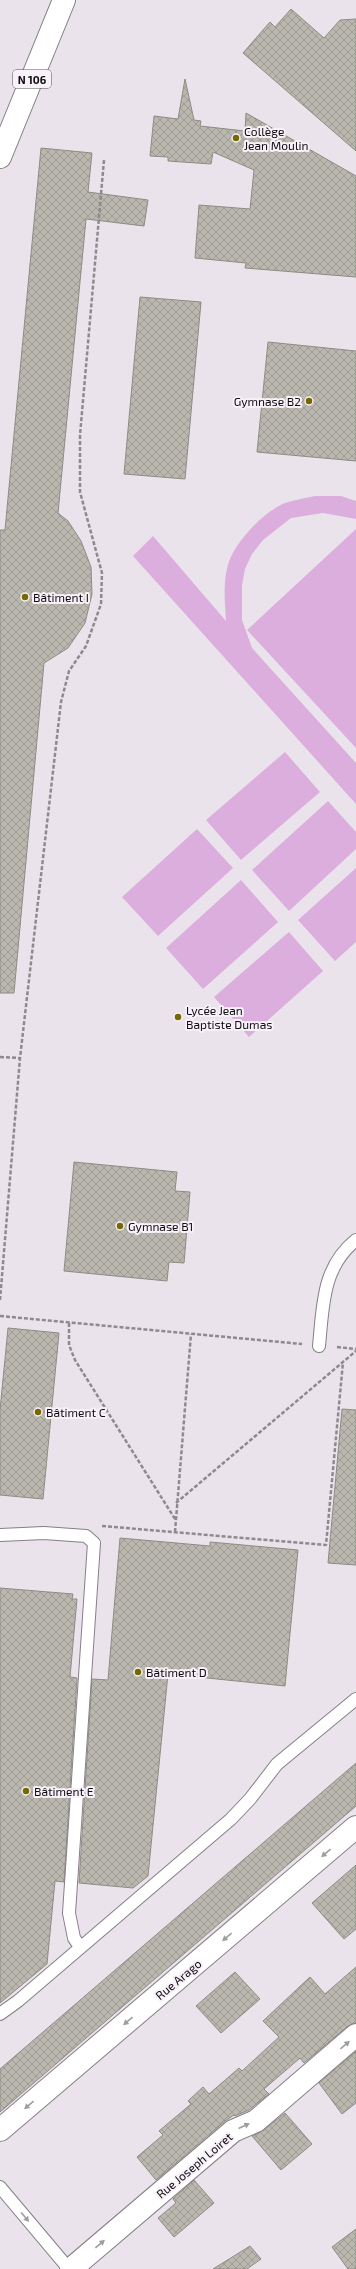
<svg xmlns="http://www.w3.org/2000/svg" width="356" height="2269" viewBox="0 0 356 2269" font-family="'Exo 2',sans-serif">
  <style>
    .pitch { fill: #dcaede }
    .building { fill: url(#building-cross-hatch); stroke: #8d8c83 }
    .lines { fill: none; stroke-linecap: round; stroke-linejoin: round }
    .service-casing { stroke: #867f86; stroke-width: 14 }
    .minor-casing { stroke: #867f86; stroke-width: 24 }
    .primary-casing { stroke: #867f86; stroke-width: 24 }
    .path { stroke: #8f898f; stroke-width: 2.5; stroke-dasharray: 4 2; stroke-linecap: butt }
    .service { stroke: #fff; stroke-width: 12 }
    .minor { stroke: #fff; stroke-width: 22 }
    .primary { stroke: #fff; stroke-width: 22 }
    .oneway { fill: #9f9e9f }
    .poi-dot { fill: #766900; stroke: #f8f1f9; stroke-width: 1.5 }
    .labels { text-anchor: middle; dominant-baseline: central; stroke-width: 4; stroke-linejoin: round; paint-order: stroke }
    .shield { fill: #f8f1f9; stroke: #555155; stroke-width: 1 }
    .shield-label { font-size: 11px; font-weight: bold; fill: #0f0c0f }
    .poi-label { font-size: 12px; fill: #0f0c0f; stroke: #f8f1f9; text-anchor: start }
    .street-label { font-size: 12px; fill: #0f0c0f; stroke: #f8f1f9 }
  </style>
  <defs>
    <pattern id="building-cross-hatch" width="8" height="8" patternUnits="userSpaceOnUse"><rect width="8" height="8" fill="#b9b7ae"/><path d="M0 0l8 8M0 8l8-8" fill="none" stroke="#9e9c94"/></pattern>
  </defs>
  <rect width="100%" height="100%" fill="#ebe3eb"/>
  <path class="pitch" d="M315 496H341L356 501V519L323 513 291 518 263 540 252 554 245 569 242 585V620L252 648 356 763V804L133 556 153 536 226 621C225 604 223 586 227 569 231 545 263 512 285 503 294 500 305 498 315 496Z
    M356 529V748L247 630Z
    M285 752 320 792 241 860 206 820Z
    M328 801 356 832V849L289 911 252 870Z
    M197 829 233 868 158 936 122 897Z
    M356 868V942L335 961 298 920Z
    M241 880 278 922 203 989 166 948Z
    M289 932 323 971 249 1037 214 997Z"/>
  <path class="building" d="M291 9 324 38 340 20 356 19V151L243 53 270 22 275 27Z
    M185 79 194 120 201 121 200 126 245 131 246 113 356 176V277L245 268 246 263 195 258 199 205 250 209 254 170 213 152 211 164 168 161V157L150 156 154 116 178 119Z
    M41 148 92 153 88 192 148 200 144 226 86 219 58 513 68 521 81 541 91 567 92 594 85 623 68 648 44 663 14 993H0V530H5Z
    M140 297 201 302 185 479 124 474Z
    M268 342 356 351V461L257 452Z
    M74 1162 177 1172 175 1191 190 1192 184 1263 169 1262 167 1281 64 1271Z
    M8 1328 59 1333 43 1499 0 1495V1410Z
    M342 1409 356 1410V1565L328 1563Z
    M120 1538 210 1546V1542L298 1550 285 1686 168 1674 148 1876 133 1888 79 1883 92 1679 108 1680Z
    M0 1588 73 1594 72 1599H77L70 1677 77 1678 64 1882 55 1881 47 1964 0 2003Z
    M356 1763V1806L0 2112V2069Z
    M356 1865V1929L344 1939 312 1903Z
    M356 1967V2023L348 2026 304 2063 300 2058 264 2089 269 2094 249 2110 235 2116 234 2115 225 2121 156 2180 137 2157 163 2135 159 2131 191 2104 188 2101 203 2087 209 2094 239 2068 242 2071 279 2037 263 2021 310 1977 325 1994Z
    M235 1972 260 1999 221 2033 196 2006Z
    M356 2051V2103L342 2114 319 2083Z
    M285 2113 312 2144 281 2170 252 2136 264 2130Z
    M194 2180 214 2203 174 2237 158 2218 176 2203 173 2199Z
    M356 2229V2269H348L332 2247Z
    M250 2246 261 2259 247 2269H213Z"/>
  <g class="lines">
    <defs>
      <path id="service" d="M319 1346C323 1306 322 1267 356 1240
        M0 1535 44 1533 86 1536 94 1543 69 1913 74 1938 80 1947
        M0 2014 18 2001 231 1819 250 1799 277 1764 356 1699
        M0 2187 69 2269"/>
      <path id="minor" d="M0 2130 356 1827
        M71 2269 233 2131 256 2121 356 2035"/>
      <path id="primary" d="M0 157 64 0"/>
    </defs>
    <use href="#service" class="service-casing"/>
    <use href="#minor" class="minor-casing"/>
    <use href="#primary" class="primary-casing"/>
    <path class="path" d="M0 1057 20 1058
      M0 1300 20 1058 61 702 69 671 86 646 101 604 102 573 80 492V435L104 160
      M0 1316 302 1344
      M69 1323V1345L75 1360 175 1519
      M337 1347 356 1349
      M176 1503 356 1351
      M102 1526 326 1545 343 1362
      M175 1532 191 1334"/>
    <use href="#service" class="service"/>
    <use href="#minor" class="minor"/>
    <use href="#primary" class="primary"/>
  </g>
  <defs><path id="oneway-solid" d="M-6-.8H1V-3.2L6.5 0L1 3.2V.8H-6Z"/></defs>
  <g class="oneway">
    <use href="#oneway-solid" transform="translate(326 1853) rotate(140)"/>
    <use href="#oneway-solid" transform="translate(227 1937) rotate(140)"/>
    <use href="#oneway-solid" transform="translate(128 2021) rotate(140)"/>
    <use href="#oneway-solid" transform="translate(345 2045) rotate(-41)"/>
    <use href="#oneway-solid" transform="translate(29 2105) rotate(140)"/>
    <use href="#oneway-solid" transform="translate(244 2126) rotate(-25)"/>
    <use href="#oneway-solid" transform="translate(25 2217) rotate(50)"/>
    <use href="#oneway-solid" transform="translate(100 2244) rotate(-40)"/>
  </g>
  <g class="poi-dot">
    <circle cx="236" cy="138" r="4"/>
    <circle cx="309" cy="401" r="4"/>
    <circle cx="25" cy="597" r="4"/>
    <circle cx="178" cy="1017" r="4"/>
    <circle cx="120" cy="1226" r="4"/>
    <circle cx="38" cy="1412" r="4"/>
    <circle cx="138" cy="1672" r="4"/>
    <circle cx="26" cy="1791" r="4"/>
  </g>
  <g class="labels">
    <rect class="shield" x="13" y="70" width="38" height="18" rx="3"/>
    <g class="shield-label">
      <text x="32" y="79">N 106</text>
    </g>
    <g class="poi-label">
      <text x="244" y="131">Collège<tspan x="244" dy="14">Jean Moulin</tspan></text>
      <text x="301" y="401" text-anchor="end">Gymnase B2</text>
      <text x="33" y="597">Bâtiment I</text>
      <text x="186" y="1010">Lycée Jean<tspan x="186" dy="14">Baptiste Dumas</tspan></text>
      <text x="128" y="1226">Gymnase B1</text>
      <text x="46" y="1412">Bâtiment C</text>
      <text x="146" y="1672">Bâtiment D</text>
      <text x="34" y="1791">Bâtiment E</text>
    </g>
    <g class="street-label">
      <text transform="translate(178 1979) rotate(-40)">Rue Arago</text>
      <text transform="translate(194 2165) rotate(-40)">Rue Joseph Loiret</text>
    </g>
  </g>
</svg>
